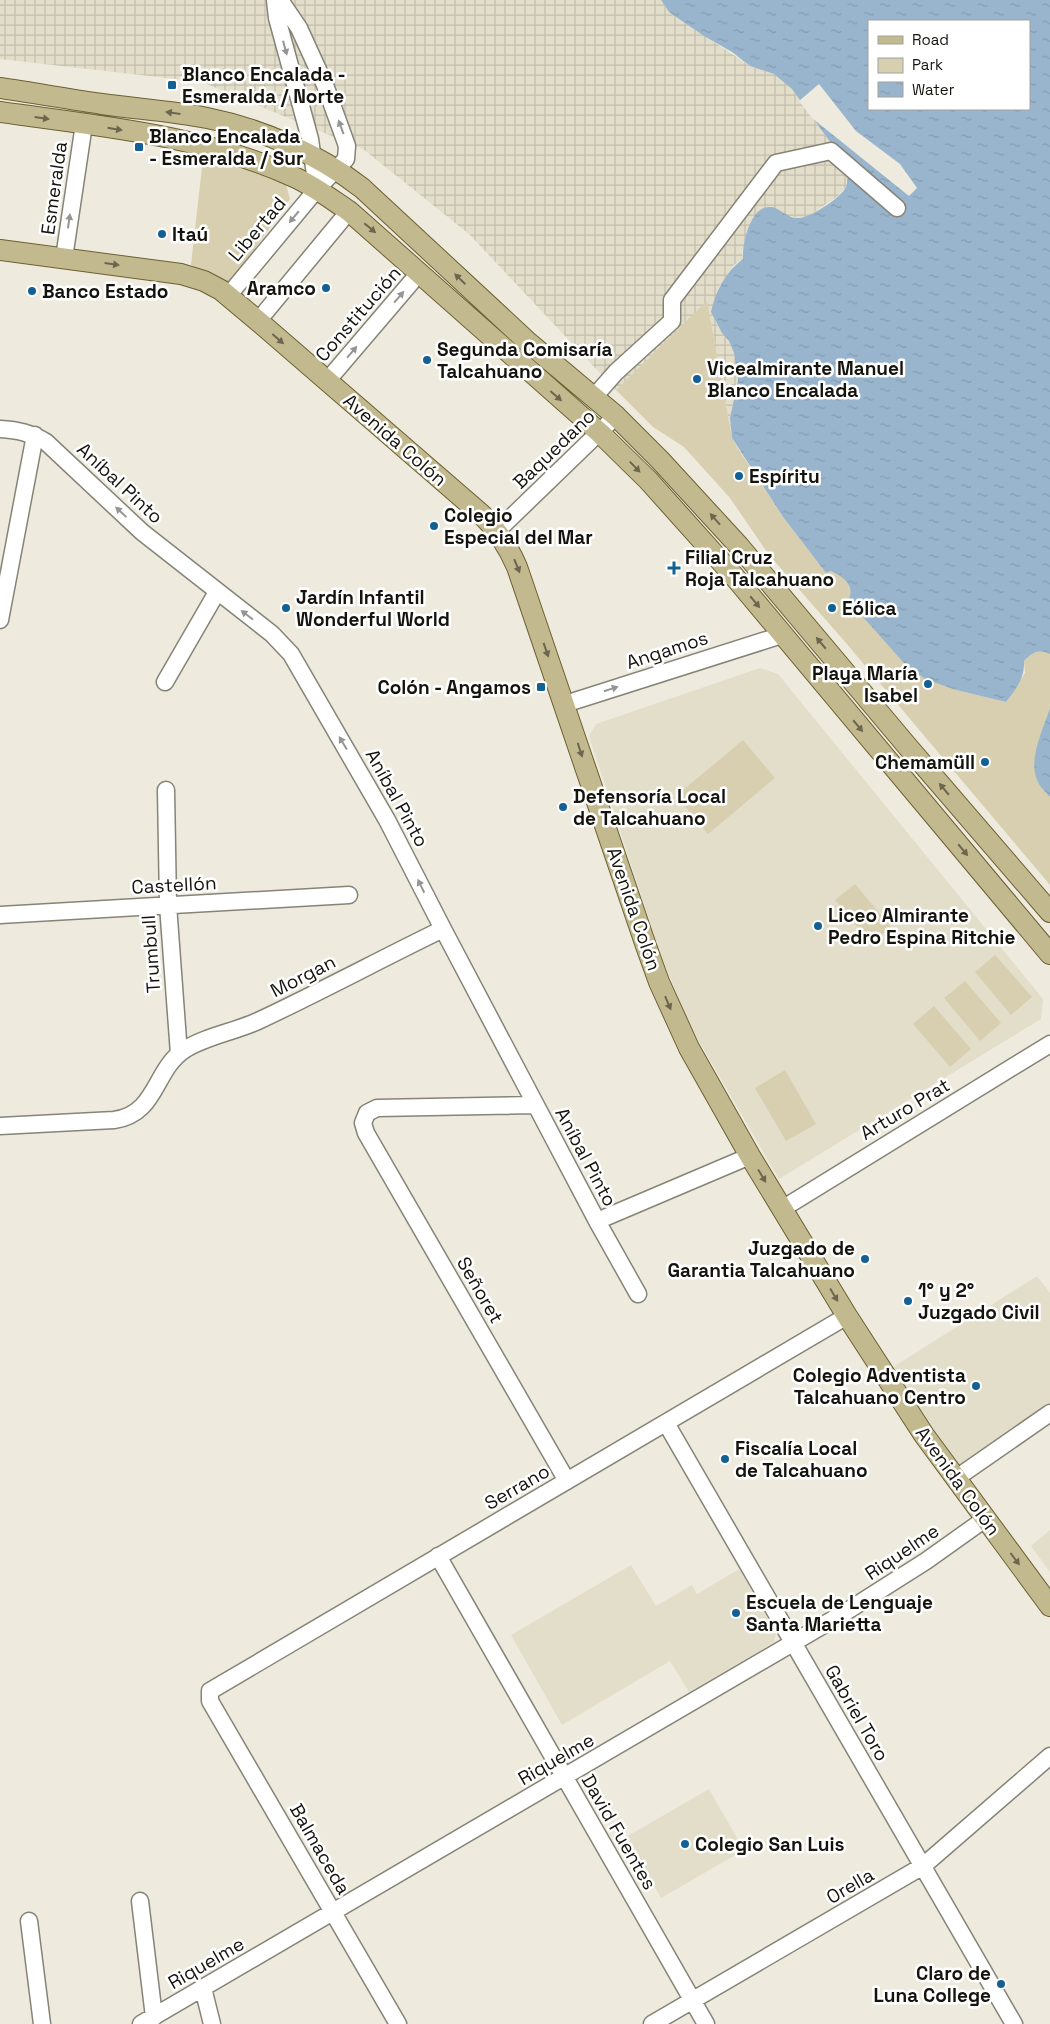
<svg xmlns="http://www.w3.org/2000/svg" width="1050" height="2024" viewBox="0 0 1050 2024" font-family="'Space Grotesk',sans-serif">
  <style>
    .built { fill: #e3deca }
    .industrial { fill: url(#industrial-grid) }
    .green { fill: #d7cfaf }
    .water { fill: url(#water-ripples); fill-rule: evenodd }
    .pier { fill: #eeebde }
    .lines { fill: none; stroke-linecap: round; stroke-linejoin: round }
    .minor-casing { stroke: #868377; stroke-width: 19 }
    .major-casing { stroke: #6c6032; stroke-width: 22 }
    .minor { stroke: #fff; stroke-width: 16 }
    .major { stroke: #c3b98f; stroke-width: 20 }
    .oneway { fill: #959593 }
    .oneway2 { fill: #6c664e }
    .poi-dot { fill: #136093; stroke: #fff; stroke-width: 2 }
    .labels { text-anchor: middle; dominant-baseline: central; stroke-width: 5; stroke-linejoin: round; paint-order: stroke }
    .poi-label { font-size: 19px; font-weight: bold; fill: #14130e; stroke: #fff; text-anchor: start }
    .street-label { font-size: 19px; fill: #14130e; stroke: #fff }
  </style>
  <defs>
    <pattern id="industrial-grid" width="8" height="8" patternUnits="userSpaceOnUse" patternTransform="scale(1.25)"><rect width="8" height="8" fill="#e3deca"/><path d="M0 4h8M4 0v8" fill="none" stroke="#c2beac"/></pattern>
    <pattern id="water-ripples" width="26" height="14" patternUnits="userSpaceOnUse" patternTransform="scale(1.25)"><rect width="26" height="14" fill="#99b5cd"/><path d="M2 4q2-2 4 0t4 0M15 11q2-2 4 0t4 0" fill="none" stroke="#839baf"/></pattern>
  </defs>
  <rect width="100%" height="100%" fill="#eeebde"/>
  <path class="built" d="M760 668 778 674 1043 999 1041 1019 779 1179 689 1024 659 950 589 736 596 724Z
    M1037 1276 1050 1293V1403L955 1469 890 1369Z
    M1050 1530V1572L1031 1546Z
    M631 1565 656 1606 692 1585 697 1594 739 1569 776 1634 774 1642 689 1692 670 1661 562 1725 511 1635Z
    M709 1789 744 1850 661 1898 626 1837Z"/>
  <path class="industrial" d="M0 0H661L669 12 750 66 774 74 782 79 792 89 843 160 847 174 846 187 838 196 807 217 799 218 787 216 774 208 746 242 742 252 743 259 734 265 718 288 716 323 729 341 734 353 738 380 730 418 732 438 707 302 616 390 469 234 363 149 202 82 0 59Z"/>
  <path class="green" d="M203 158C232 165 259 172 286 185L290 199 230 284 191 265Z
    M707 301 732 438 737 447 783 517 826 573 831 571C842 575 851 583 851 596L903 662 956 690 1006 702 1025 673 1024 661C1033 652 1038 649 1050 654V708L1037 746 1038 782 1050 797V885L846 643 769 555 730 498 684 447 653 427 616 390Z
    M743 740 775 778 708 834 676 796Z
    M855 884 891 927 871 943 835 900Z
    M995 955 1032 997 1011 1015 975 972Z
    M965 981 1001 1023 980 1041 944 998Z
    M934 1006 971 1049 950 1067 913 1024Z
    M785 1070 816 1124 786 1141 755 1088Z"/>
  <path class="water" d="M661 0H1050V654C1038 649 1033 652 1024 661 1025 678 1016 689 1006 702L956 690 925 679 903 662 848 600C856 587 843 576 831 571L826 573 783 517 732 438 730 418 738 380 734 353 729 341 722 333 711 312C715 292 726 271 743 259 742 244 751 200 775 208 783 211 789 219 799 218 810 218 842 197 846 187 849 178 846 168 843 160L792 89 774 74 750 66 732 52 704 36 669 12ZM869 21H1029V109H869Z
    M1050 708V797C1046 792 1040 787 1038 782 1027 760 1043 730 1050 708Z"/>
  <path class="pier" d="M819 84 856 131 900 164 917 188 909 196 812 118 799 101Z"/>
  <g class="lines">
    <defs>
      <path id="minor" d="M275 0 277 18 310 139 317 189
        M64 258 84 124
        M228 296 317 189 346 159 347 146 325 85 299 28 280 0
        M258 321 349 211
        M327 381 420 272
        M594 397 616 372 672 321V300L776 163 831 151 897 208
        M0 429C18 430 31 433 46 442L142 532 272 634 291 654 387 820 443 929 597 1221 638 1294
        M497 531 616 416
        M0 620 35 435
        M165 682 217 592
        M565 704 782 635
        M166 790 168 905 179 1054
        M0 915 349 895
        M535 1105 377 1108 367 1113 363 1123 366 1133 567 1481
        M0 1126 114 1120C157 1114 154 1070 184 1050 206 1036 234 1032 258 1021 320 992 381 959 443 929
        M782 1209 1050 1044
        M597 1221 750 1156
        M666 1423 1014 2024
        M955 1479 1050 1413
        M438 1556 706 2024
        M140 1901 154 2017
        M29 1921 42 2024
        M203 1988 212 2024
        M141 2024 844 1613 926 1561 985 1519
        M398 2024 210 1701V1691L847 1316
        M652 2024 923 1866 1050 1756"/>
      <path id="major" d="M0 88C34 93 68 99 102 104 137 109 172 111 207 118 262 129 318 154 362 188L529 343 616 416 660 460 739 546 908 747 1050 912
        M0 112C98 126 203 135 294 177 314 186 331 199 349 211L600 433 648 480 733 575 1050 954
        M0 250 181 274 204 281 221 290 258 321 480 513C497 529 508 546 517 567L646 946 659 982 689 1048 750 1156 847 1316 924 1435 1050 1606"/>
    </defs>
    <use href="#minor" class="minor-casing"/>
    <use href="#major" class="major-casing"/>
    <use href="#minor" class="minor"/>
    <use href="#major" class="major"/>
  </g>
  <defs><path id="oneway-solid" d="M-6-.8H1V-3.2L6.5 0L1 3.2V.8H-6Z" transform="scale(1.25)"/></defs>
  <g class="oneway">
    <use href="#oneway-solid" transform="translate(285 48) rotate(75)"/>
    <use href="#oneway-solid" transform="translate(341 127) rotate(-110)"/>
    <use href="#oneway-solid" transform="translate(294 217) rotate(130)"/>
    <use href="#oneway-solid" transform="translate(69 221) rotate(-82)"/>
    <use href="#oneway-solid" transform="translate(399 297) rotate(-49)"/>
    <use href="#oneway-solid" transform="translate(352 352) rotate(-49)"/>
    <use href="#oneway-solid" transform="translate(121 512) rotate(-137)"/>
    <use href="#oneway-solid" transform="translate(247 615) rotate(-143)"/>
    <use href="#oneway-solid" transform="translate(611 689) rotate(-18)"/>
    <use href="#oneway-solid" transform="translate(343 743) rotate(-121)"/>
    <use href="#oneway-solid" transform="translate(421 886) rotate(-116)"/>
  </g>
  <g class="oneway2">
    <use href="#oneway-solid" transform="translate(173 113) rotate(-172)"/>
    <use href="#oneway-solid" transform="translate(42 118) rotate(8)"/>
    <use href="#oneway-solid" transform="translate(115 129) rotate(9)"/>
    <use href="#oneway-solid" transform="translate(370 228) rotate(40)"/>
    <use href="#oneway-solid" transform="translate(112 264) rotate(8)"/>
    <use href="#oneway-solid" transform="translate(460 279) rotate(-136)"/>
    <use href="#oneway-solid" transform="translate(278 339) rotate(41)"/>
    <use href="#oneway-solid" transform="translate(556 396) rotate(41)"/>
    <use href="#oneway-solid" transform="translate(635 467) rotate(46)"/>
    <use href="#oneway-solid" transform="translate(715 519) rotate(-132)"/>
    <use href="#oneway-solid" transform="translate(517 566) rotate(68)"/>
    <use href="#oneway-solid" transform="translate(755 602) rotate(50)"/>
    <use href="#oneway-solid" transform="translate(821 643) rotate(-130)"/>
    <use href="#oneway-solid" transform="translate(546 650) rotate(71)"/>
    <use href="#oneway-solid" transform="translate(858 726) rotate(50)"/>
    <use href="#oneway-solid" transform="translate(580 750) rotate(72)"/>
    <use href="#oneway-solid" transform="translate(944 789) rotate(-130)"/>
    <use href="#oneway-solid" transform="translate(963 850) rotate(50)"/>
    <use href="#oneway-solid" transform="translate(668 1003) rotate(67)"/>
    <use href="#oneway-solid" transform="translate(762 1176) rotate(59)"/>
    <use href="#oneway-solid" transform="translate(834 1295) rotate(59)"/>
    <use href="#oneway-solid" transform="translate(1015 1559) rotate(53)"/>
  </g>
  <g class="poi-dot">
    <rect x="167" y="80" width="10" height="10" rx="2.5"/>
    <rect x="134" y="142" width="10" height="10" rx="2.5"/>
    <circle cx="162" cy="234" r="5"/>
    <circle cx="326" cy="288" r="5"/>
    <circle cx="32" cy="291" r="5"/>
    <circle cx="427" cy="360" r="5"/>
    <circle cx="697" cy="379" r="5"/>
    <circle cx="739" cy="476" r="5"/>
    <circle cx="434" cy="526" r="5"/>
    <path d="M671.5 560.5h5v5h5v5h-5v5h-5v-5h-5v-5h5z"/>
    <circle cx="286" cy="608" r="5"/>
    <circle cx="832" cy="608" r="5"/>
    <circle cx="928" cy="684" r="5"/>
    <rect x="536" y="682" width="10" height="10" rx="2.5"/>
    <circle cx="985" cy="762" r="5"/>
    <circle cx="563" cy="807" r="5"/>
    <circle cx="818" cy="926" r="5"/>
    <circle cx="865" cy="1259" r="5"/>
    <circle cx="908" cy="1301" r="5"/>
    <circle cx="976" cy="1386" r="5"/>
    <circle cx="725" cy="1459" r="5"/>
    <circle cx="736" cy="1613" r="5"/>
    <circle cx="685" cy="1844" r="5"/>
    <circle cx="1001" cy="1984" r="5"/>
  </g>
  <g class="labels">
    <g class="poi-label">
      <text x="182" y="74">Blanco Encalada -<tspan x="182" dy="22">Esmeralda / Norte</tspan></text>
      <text x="149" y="136">Blanco Encalada<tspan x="149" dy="22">- Esmeralda / Sur</tspan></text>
      <text x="172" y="234">Itaú</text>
      <text x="316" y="288" text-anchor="end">Aramco</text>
      <text x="42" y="291">Banco Estado</text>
      <text x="437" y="349">Segunda Comisaría<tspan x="437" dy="22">Talcahuano</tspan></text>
      <text x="707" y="368">Vicealmirante Manuel<tspan x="707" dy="22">Blanco Encalada</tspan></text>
      <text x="749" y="476">Espíritu</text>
      <text x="444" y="515">Colegio<tspan x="444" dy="22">Especial del Mar</tspan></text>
      <text x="685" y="557">Filial Cruz<tspan x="685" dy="22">Roja Talcahuano</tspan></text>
      <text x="296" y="597">Jardín Infantil<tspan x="296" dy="22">Wonderful World</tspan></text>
      <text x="842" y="608">Eólica</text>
      <text x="918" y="673" text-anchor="end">Playa María<tspan x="918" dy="22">Isabel</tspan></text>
      <text x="531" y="687" text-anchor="end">Colón - Angamos</text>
      <text x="975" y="762" text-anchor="end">Chemamüll</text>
      <text x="573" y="796">Defensoría Local<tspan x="573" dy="22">de Talcahuano</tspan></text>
      <text x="828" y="915">Liceo Almirante<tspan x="828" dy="22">Pedro Espina Ritchie</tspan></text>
      <text x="855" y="1248" text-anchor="end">Juzgado de<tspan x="855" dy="22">Garantia Talcahuano</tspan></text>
      <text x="918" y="1290">1° y 2°<tspan x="918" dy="22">Juzgado Civil</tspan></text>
      <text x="966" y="1375" text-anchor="end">Colegio Adventista<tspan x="966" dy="22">Talcahuano Centro</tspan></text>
      <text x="735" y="1448">Fiscalía Local<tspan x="735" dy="22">de Talcahuano</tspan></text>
      <text x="746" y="1602">Escuela de Lenguaje<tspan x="746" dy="22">Santa Marietta</tspan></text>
      <text x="695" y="1844">Colegio San Luis</text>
      <text x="991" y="1973" text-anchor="end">Claro de<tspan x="991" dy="22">Luna College</tspan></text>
    </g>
    <g class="street-label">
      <text transform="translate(54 188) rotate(-82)">Esmeralda</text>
      <text transform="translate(257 229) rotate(-50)">Libertad</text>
      <text transform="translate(358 314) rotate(-49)">Constitución</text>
      <text transform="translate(395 440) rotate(41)">Avenida Colón</text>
      <text transform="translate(554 449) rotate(-44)">Baquedano</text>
      <text transform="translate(120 483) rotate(43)">Aníbal Pinto</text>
      <text transform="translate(667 650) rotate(-18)">Angamos</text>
      <text transform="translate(397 798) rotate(61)">Aníbal Pinto</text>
      <text transform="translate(174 885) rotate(-3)">Castellón</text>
      <text transform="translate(634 909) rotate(71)">Avenida Colón</text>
      <text transform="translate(151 954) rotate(-94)">Trumbull</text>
      <text transform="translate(303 976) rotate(-27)">Morgan</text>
      <text transform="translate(905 1109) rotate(-31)">Arturo Prat</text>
      <text transform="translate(586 1157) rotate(62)">Aníbal Pinto</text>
      <text transform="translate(480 1290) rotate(60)">Señoret</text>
      <text transform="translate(958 1481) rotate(54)">Avenida Colón</text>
      <text transform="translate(517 1487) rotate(-30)">Serrano</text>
      <text transform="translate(902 1552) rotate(-34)">Riquelme</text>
      <text transform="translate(857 1713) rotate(60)">Gabriel Toro</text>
      <text transform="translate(556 1759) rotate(-30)">Riquelme</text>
      <text transform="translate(619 1832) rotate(60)">David Fuentes</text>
      <text transform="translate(320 1849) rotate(60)">Balmaceda</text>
      <text transform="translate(850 1886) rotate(-30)">Orella</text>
      <text transform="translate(206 1963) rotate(-30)">Riquelme</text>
    </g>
  </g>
  <rect x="868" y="20" width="162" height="90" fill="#ffffff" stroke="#a1a19f"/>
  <rect x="878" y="36" width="25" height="8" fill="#c3b98f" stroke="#a1a19f"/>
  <text x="912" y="45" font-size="15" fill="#14130e">Road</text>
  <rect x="878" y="58" width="25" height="15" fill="#d7cfaf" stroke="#a1a19f"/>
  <text x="912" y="70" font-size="15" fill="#14130e">Park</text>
  <rect x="878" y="82" width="25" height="15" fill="url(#water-ripples)" stroke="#a1a19f"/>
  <text x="912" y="95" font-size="15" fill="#14130e">Water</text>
</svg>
